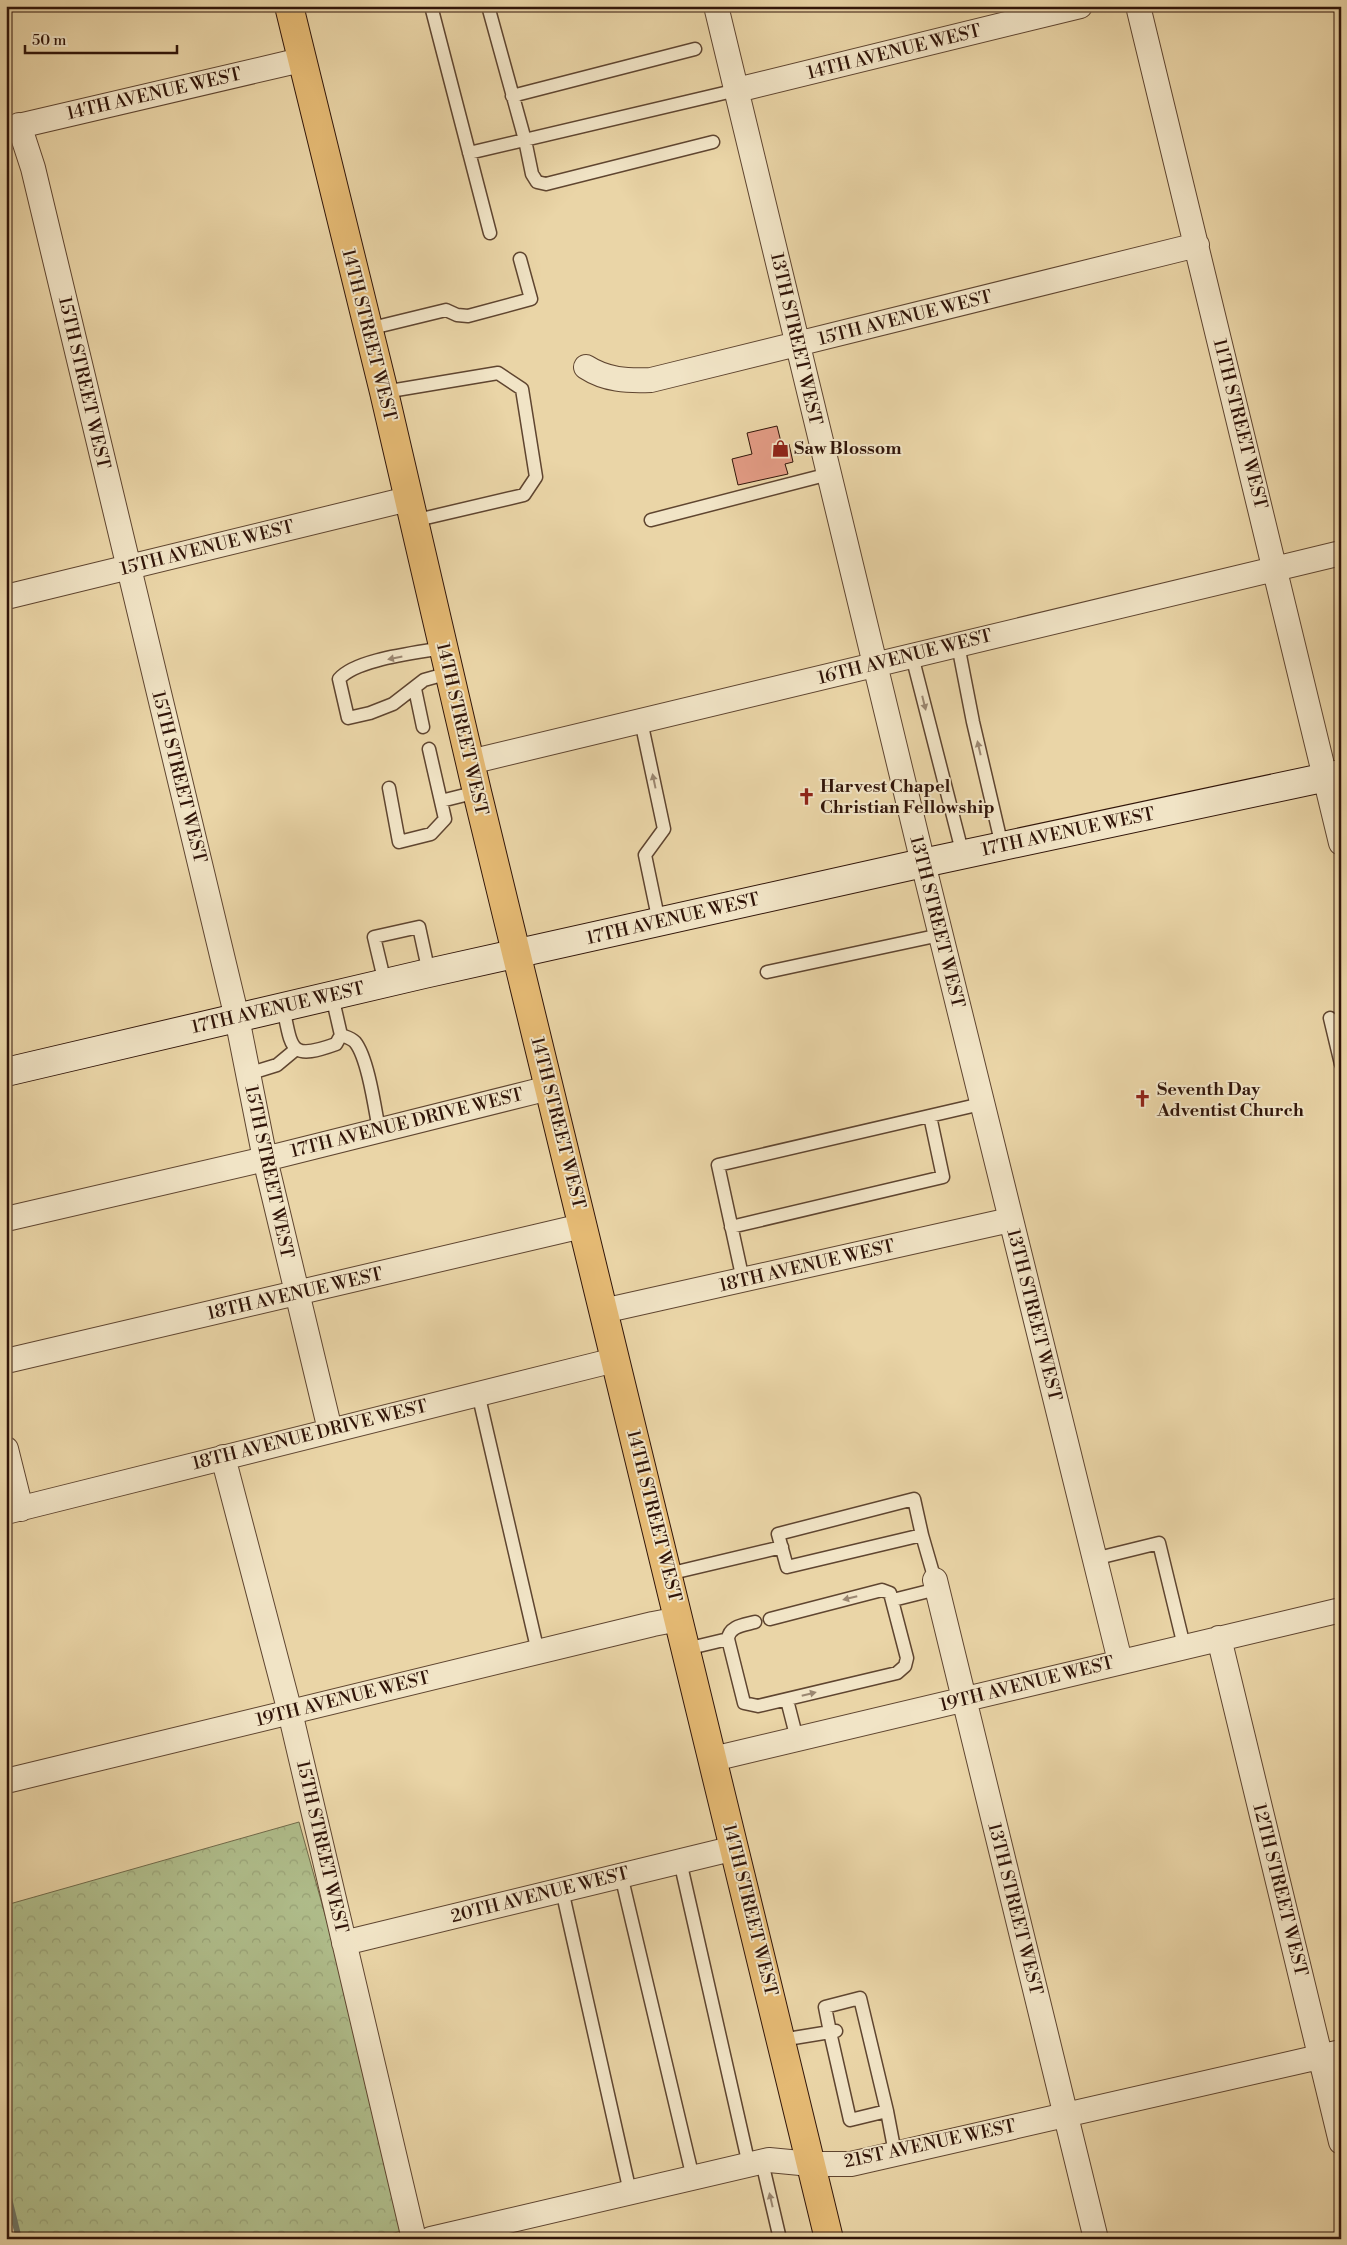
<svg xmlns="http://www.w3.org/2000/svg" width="1347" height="2245" viewBox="0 0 1347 2245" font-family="'Libre Bodoni',serif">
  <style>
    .park { fill: url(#park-crowns); stroke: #706a4a }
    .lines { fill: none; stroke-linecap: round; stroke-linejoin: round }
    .stream { stroke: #6f7768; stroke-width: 6 }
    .building { fill: #e29b84; stroke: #311509 }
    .lane-casing { stroke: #5f4530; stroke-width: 15 }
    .street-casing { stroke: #5f4530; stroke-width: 26 }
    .secondary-casing { stroke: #311509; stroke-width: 30 }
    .primary-casing { stroke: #311509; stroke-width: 30 }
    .lane { stroke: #f1e4c6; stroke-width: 12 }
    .street { stroke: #f1e4c6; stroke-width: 24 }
    .secondary { stroke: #f1e4c6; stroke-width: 28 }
    .primary { stroke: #e5ba74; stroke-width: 28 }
    .oneway { fill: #9b8771 }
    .labels { text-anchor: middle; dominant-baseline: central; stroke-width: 4; stroke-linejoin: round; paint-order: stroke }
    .street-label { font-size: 18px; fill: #311509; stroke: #f1e4c6 }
    .poi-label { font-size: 18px; font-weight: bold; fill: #311509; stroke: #f1e4c6; text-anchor: start }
  </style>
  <defs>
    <pattern id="park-crowns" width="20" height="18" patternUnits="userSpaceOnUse" patternTransform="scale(1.25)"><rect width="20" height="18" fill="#b0be8c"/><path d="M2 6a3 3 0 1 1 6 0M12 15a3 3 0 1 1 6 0" fill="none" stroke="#98a277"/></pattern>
  </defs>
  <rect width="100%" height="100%" fill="#ead5a7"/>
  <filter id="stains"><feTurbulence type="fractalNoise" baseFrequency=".004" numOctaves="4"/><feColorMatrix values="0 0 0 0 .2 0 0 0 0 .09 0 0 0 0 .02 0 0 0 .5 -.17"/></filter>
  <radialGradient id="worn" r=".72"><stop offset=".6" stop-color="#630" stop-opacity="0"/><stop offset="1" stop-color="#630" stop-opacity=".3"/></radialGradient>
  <path class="park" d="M299 1822 331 1936 401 2231 374 2239H18L6 2205V1905Z"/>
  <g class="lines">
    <path class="stream" d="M6 2186 19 2239"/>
  </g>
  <path class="building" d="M777 426 782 446 789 444 793 462 785 464 788 474 738 485 732 459 752 454 747 433Z"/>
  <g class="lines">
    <defs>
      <path id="lane" d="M431 6 490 233
        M488 6 525 140 532 174 537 182 546 184 713 142
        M512 96 695 49
        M469 153 737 90
        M368 329 446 310 457 315 468 316 531 299 520 259
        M384 392 498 373 522 389 536 477 524 495 413 521
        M651 520 829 474
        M958 645 973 722 1002 846
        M443 648C416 653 356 659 339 679L348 718 370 713 393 704 424 680 449 673
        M912 656 963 855
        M415 689 423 727
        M641 721 664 829 645 855 659 922
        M389 788 399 842 431 834 445 819 429 749
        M441 801 477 792
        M767 972 940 935
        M385 983 374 937 419 927 429 973
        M283 1007C292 1049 289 1061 336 1044L341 1035 332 996
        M1330 1018 1341 1064
        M341 1035C346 1037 351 1038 355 1042 368 1058 375 1109 379 1130
        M248 1074 277 1065 295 1050
        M731 1227 943 1177 930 1116
        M743 1280 718 1165 981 1104
        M478 1393 538 1652
        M914 1499 922 1535 787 1567 778 1534Z
        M922 1535 935 1580
        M1094 1559 1159 1543 1184 1646
        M668 1574 782 1547
        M893 1600 937 1589
        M728 1639C729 1626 744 1625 755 1622
        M686 1649 728 1639 744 1703 758 1706 897 1673 905 1666 907 1658 890 1593 882 1590 770 1619
        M787 1700 797 1739
        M680 1861 749 2165
        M621 1875 693 2178
        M562 1890 630 2192
        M836 2031 830 2032 825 2007 860 1998 887 2111
        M781 2040 830 2032 850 2120 887 2111 895 2153
        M762 2162 780 2239"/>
      <path id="street" d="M716 6 923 863 1120 1661
        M1138 6 1341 843
        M737 90 1080 6
        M19 125 33 168 237 1018 265 1159 330 1430
        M6 129 301 60
        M586 367C606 380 627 381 651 380L1197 245
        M6 597 408 499
        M470 762 1341 553
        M6 1219 265 1159 549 1088
        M603 1311 1010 1220
        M6 1361 582 1226
        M6 1449 21 1509
        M223 1457 290 1712 414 2239
        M6 1512 615 1360
        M935 1580 1096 2239
        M1219 1638 1341 2142
        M713 1759C923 1711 1131 1658 1341 1610
        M6 1781 653 1624 679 1619
        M344 1943 735 1848
        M431 2239 769 2160 811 2164H851L1341 2052"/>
      <path id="secondary" d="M6 1072 424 974 923 863 1341 774"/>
      <path id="primary" d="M289 6 384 392 477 792 829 2239"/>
    </defs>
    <use href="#lane" class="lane-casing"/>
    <use href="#street" class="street-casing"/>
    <use href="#secondary" class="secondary-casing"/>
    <use href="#primary" class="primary-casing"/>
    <use href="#lane" class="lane"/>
    <use href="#street" class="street"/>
    <use href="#secondary" class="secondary"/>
    <use href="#primary" class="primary"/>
  </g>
  <defs><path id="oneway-solid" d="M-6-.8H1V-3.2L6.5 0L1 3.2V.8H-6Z" transform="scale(1.25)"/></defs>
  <g class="oneway">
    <use href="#oneway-solid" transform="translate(395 658) rotate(169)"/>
    <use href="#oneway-solid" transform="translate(924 703) rotate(76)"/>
    <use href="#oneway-solid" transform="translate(979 748) rotate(-103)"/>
    <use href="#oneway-solid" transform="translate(654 781) rotate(-102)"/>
    <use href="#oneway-solid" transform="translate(850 1598) rotate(166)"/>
    <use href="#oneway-solid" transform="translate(809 1694) rotate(-14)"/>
    <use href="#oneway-solid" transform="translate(771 2200) rotate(-103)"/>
  </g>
  <defs>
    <symbol id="shop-bare" viewBox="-9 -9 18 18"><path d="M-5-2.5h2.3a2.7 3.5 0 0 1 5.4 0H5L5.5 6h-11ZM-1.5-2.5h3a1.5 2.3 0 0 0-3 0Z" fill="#8f2418" stroke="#f1e4c6" stroke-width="2.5" paint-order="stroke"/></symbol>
    <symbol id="church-bare" viewBox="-9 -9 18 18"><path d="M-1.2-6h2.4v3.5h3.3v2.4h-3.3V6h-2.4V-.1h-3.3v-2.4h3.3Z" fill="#8f2418" stroke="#f1e4c6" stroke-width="2.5" paint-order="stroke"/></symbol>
  </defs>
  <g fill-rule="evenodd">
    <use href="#shop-bare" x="768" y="436" width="25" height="25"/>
    <use href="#church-bare" x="794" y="784" width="25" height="25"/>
    <use href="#church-bare" x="1130" y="1086" width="25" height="25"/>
  </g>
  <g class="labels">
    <g class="street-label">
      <text transform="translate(894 52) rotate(-14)">14TH AVENUE WEST</text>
      <text transform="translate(154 94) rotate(-13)">14TH AVENUE WEST</text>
      <text transform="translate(905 318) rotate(-14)">15TH AVENUE WEST</text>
      <text transform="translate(369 335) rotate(76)">14TH STREET WEST</text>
      <text transform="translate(796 339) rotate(77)">13TH STREET WEST</text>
      <text transform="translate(84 383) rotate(77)">15TH STREET WEST</text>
      <text transform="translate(1240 424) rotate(76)">11TH STREET WEST</text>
      <text transform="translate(207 548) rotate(-14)">15TH AVENUE WEST</text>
      <text transform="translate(905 657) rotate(-14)">16TH AVENUE WEST</text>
      <text transform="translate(462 729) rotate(77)">14TH STREET WEST</text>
      <text transform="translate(179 777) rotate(76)">15TH STREET WEST</text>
      <text transform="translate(1068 832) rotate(-12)">17TH AVENUE WEST</text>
      <text transform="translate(673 919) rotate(-13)">17TH AVENUE WEST</text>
      <text transform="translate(937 922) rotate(76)">13TH STREET WEST</text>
      <text transform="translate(278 1008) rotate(-13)">17TH AVENUE WEST</text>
      <text transform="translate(407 1123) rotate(-14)">17TH AVENUE DRIVE WEST</text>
      <text transform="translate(558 1123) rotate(76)">14TH STREET WEST</text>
      <text transform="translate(269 1172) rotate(78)">15TH STREET WEST</text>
      <text transform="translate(807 1266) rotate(-13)">18TH AVENUE WEST</text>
      <text transform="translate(295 1294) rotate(-13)">18TH AVENUE WEST</text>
      <text transform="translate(1034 1315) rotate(76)">13TH STREET WEST</text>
      <text transform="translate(310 1435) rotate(-14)">18TH AVENUE DRIVE WEST</text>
      <text transform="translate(654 1516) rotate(76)">14TH STREET WEST</text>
      <text transform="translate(1027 1684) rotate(-14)">19TH AVENUE WEST</text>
      <text transform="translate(343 1699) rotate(-14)">19TH AVENUE WEST</text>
      <text transform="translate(322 1847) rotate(77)">15TH STREET WEST</text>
      <text transform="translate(1280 1890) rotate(76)">12TH STREET WEST</text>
      <text transform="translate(540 1895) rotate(-14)">20TH AVENUE WEST</text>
      <text transform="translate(1015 1909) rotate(76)">13TH STREET WEST</text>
      <text transform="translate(750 1910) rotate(76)">14TH STREET WEST</text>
      <text transform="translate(930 2144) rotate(-12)">21ST AVENUE WEST</text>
    </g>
    <g class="poi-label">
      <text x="794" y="448">Saw Blossom</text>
      <text x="820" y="786">Harvest Chapel<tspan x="820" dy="21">Christian Fellowship</tspan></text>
      <text x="1157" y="1089">Seventh Day<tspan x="1157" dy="21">Adventist Church</tspan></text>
    </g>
  </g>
  <rect width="1347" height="2245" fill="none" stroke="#ead5a7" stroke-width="25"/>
  <rect x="8" y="8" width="1332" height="2230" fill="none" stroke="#311509" stroke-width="2.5"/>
  <rect x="12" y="12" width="1322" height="2220" fill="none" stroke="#311509"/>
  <path d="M25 45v8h152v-8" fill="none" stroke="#311509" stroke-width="2.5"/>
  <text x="32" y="45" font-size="15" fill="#311509" stroke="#f1e4c6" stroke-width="4" paint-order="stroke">50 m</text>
  <rect width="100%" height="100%" filter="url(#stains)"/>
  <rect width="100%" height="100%" fill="url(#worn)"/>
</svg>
